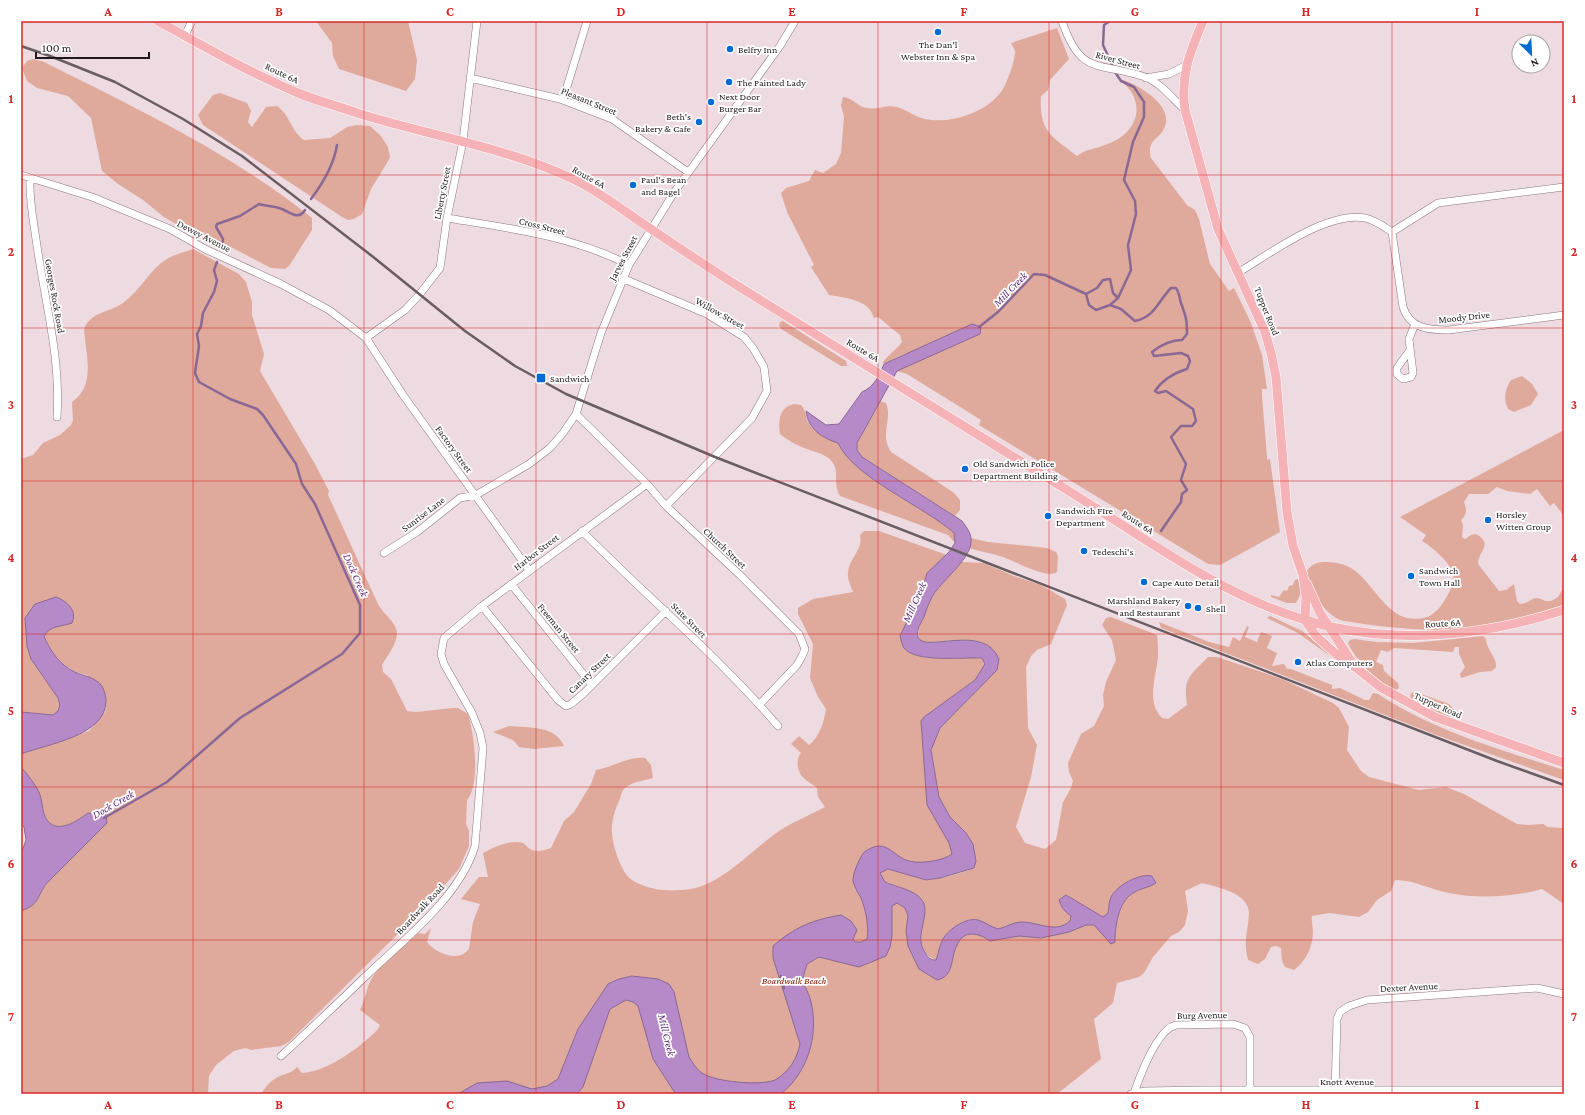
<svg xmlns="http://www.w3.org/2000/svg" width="1585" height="1115" viewBox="0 0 1585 1115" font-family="'Crimson Pro',serif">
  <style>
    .green { fill: #dfaa9b }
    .water { fill: #b689c9; stroke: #896895 }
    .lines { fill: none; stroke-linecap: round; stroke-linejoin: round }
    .stream { stroke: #896895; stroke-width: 2.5 }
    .minor-casing { stroke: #8a787e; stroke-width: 8 }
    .major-casing { stroke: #fff; stroke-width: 10 }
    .minor { stroke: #fff; stroke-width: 7 }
    .major { stroke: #f5b3b8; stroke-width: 9 }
    .rail { stroke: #685d61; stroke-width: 2.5 }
    .grid { fill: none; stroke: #d62828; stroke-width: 1; stroke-opacity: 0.55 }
    .poi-dot { fill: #016bd3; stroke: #fff; stroke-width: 1.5 }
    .labels { text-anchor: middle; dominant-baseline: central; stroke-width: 3.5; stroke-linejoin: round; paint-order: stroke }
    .poi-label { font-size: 10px; fill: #211a1d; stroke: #fff; text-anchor: start }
    .street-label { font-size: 10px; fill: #211a1d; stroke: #fff }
    .park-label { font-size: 10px; font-style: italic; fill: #802002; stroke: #fff }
    .water-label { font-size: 11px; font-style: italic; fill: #642c79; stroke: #fff }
    .neatline { fill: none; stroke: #d62828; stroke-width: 1.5 }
    .grid-label { font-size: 13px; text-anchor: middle; font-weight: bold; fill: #d62828 }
  </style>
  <rect width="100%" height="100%" fill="#eedae1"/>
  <path class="green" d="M316 21H408L417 60 415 79 406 91 339 69 333 56 332 43Z
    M1057 28 1069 59 1050 80 1048 90 1041 96C1039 133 1052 136 1077 156 1088 148 1093 150 1105 145 1128 138 1145 117 1132 93 1129 88 1124 84 1120 79 1137 84 1173 104 1165 126 1160 141 1146 138 1151 158L1187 205 1195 210 1199 219 1210 264 1229 291 1234 288 1251 323 1262 355 1267 389H1262V396L1267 457V460L1270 459 1280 532 1220 565 1208 564 979 425 981 420 907 374 897 371 904 354 884 364 883 362C889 354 896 350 902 342L900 335 878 317 874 318C869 299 845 298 829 295L811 267 814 265 787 212 781 193 786 188 809 181 815 170 823 173 836 164 841 153 844 117 841 105 843 97C854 98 857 107 867 108 878 110 886 104 897 107 907 110 915 117 925 119 953 125 995 110 1006 83 1009 77 1016 57 1015 51 1014 48 1012 45 1011 43Z
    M33 59 44 62C136 108 231 153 312 218V230L289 266 285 269 271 268 227 245 205 241 164 217 143 200 118 184 102 171 91 118 68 96 37 88 27 81 22 68 27 61Z
    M220 93 247 103 251 111 248 122 252 127 266 107 277 106C290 115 291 131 304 140L330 138 347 127 357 125 370 126 381 136 388 147 390 157 387 163 371 189 362 214 354 219 348 220 342 217 203 125 198 115 213 95Z
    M193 249 239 274 246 282 252 302V315L264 354 260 371 315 464 329 491 328 495C345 531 361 568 378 604 383 614 398 623 397 635 396 645 387 656 382 665L383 672 391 679 407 711 416 712 453 708H458L468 714C474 733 481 784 467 800L466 824 469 831V846L459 869 424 908 289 1042 281 1046 251 1050 245 1048 234 1051 216 1065 209 1076 208 1094H21V911C40 904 36 898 46 884L107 823 88 813C75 823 52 837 44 814 42 807 42 799 39 793 34 783 28 775 21 767V754L89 731 105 712 106 706 87 675C67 671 51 656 44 636 49 628 58 625 67 625L56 597 35 604 27 646 31 659 58 698 60 705 58 711 53 715 21 712V459L33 455 43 443 60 435 71 425 73 420 72 402C96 386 86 355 84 330 88 313 110 312 123 303 140 291 149 270 167 259 175 254 185 252 193 249Z
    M783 321 846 361 847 366H841L781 329 779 325 780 322Z
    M1522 376 1532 384 1538 394 1531 405 1514 412 1508 409C1503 399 1505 389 1511 380Z
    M880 401 886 403C893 420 879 433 891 452L953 492 960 500V510L955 516 862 457 857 450V443Z
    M794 404 801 405C806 411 805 414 807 420 812 432 827 439 838 443 854 478 924 506 954 533L955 543 948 535 840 496C833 483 838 476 835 467 831 455 817 453 807 449 798 446 787 440 780 434 778 421 779 407 794 404Z
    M1564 430V516L1554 503 1550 506 1537 489 1530 494 1507 491 1497 487 1488 494H1469L1464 502C1467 510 1467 515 1461 520L1463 525 1462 537 1465 539 1471 535 1476 534C1494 544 1478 551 1478 564L1499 591 1506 590 1514 584 1517 601 1520 604C1532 603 1533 593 1545 601H1551L1558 597 1562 590H1564V605C1531 615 1498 625 1463 629 1424 632 1383 627 1344 621 1326 617 1309 590 1307 571 1311 564 1318 562 1325 562 1335 562 1346 564 1354 570 1377 587 1389 625 1423 618 1438 616 1448 596 1453 583 1458 567 1433 548 1422 541L1426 535 1400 517Z
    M864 531H879L947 555 927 573 922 590 900 636C901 640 902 645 904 648 915 663 965 657 982 658L985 664 975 680 924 717 921 721 927 804 937 810 947 827 955 834 966 855V861C943 876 916 871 891 865 883 863 879 860 871 860L867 869 877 901C889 896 900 889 911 899 915 903 918 906 919 911 920 920 916 930 916 939 916 948 923 959 928 966 952 965 940 933 973 926L988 936 1001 935 1024 930 1058 932 1071 928 1084 920 1080 911 1111 933 1115 942C1115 927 1118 902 1133 893 1140 888 1149 888 1156 883L1153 876C1140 873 1117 885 1111 897 1109 901 1109 908 1108 913L1103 917 1066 895 1059 900C1061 907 1065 912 1071 916L1070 921C1056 934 1038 923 1022 922 1014 922 1006 927 998 929 991 927 985 922 978 920 967 917 947 929 943 939 939 945 939 953 936 960L928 956 921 944 920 932 925 908 923 900 917 895 885 882 880 872C892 864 912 878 925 880 934 881 965 872 974 868L976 861 973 844 966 833 950 817 939 797 931 750 940 728 997 670 999 659C989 634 958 640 937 642 932 642 926 644 921 641 913 635 928 603 933 596 941 584 951 573 960 562L984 563 1014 576 1041 585 1065 599 1067 605 1051 644 1037 650 1031 656 1026 667 1028 728 1037 745 1031 777 1016 827 1025 843 1045 849 1056 840 1063 802 1071 788 1073 781 1069 772 1068 763 1081 734 1094 726 1104 706 1103 695 1106 682 1116 660 1112 640 1102 625 1106 618 1111 617 1157 635C1158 642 1158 650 1158 657 1156 678 1146 702 1162 718L1168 719 1187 705C1183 677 1190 676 1208 657H1217L1282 679 1333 703 1339 708 1349 727 1347 750 1361 771 1369 777 1419 790 1446 787 1464 794 1517 824 1528 825 1543 824 1548 827 1564 828V904L1542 889C1514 897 1478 899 1449 893 1431 890 1415 880 1395 880L1391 891 1377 900 1368 912 1359 917 1329 913 1312 916C1311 922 1313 925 1313 931 1313 947 1306 961 1294 970L1285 967 1282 961 1281 948 1276 946 1271 947 1265 959 1258 964 1248 960C1243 940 1248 932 1249 913 1249 893 1217 887 1202 883L1185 891 1188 911 1185 925 1179 932 1171 936 1153 957 1144 973 1139 977 1117 983 1113 1003 1094 1019 1101 1059 1057 1094H261C266 1086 271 1080 280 1076 287 1073 292 1073 297 1067L302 1073C327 1072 361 1047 378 1029L380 1025 360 1010C365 1000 366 989 371 980 381 961 403 949 418 933L425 934 431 928 427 942C433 951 451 959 461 955 464 954 467 951 469 949L473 922 480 904 461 899 479 877H488L483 853C494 847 511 839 523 843 525 844 528 848 530 849 538 853 544 850 551 848L564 821 574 812 591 784 596 770C614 767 628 756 645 758L651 765 653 778C644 781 633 781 625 788 622 790 621 795 620 799 616 807 613 815 612 825 610 838 620 873 632 880 649 891 672 892 691 889 722 884 753 849 779 831 793 822 810 815 825 807L818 797 817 788C813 784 804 780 801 775 797 769 796 759 801 753L791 744 799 736 809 745C820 736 824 722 826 709L818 697 810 678 813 644 798 614V608L813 599 853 592C851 586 847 579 848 573 848 559 864 550 860 535Z
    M971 538 988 542 1047 548 1056 552 1058 556 1057 572C1047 580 1015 561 1003 557 992 553 980 552 969 548Z
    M1298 579 1301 593 1296 603H1287L1271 597V595L1279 597 1284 590 1287 591 1289 586 1293 585 1295 580Z
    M1270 616 1302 631 1347 668 1298 633 1267 618Z
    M1159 622 1209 642 1229 647 1233 637 1240 641 1247 626 1249 627 1245 637 1257 642 1261 632 1272 636 1267 648 1277 653 1272 666 1284 664 1287 669H1291L1332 685V689L1340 688 1365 700H1369L1373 693 1378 694C1434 731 1501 750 1564 770V780L1439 736 1161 628Z
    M1483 636 1486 639C1486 649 1497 657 1496 667L1492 671 1480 672 1461 678 1460 674 1465 667 1459 654V647H1455L1453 652 1394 648 1388 652 1381 650 1376 662 1383 665 1384 671 1398 683 1399 688 1396 690C1382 688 1353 657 1348 643L1350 640 1354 639 1376 642 1413 643Z
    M1415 692 1449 704 1455 711 1453 715 1448 717 1410 699 1411 693Z
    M509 726C529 728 555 725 564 746L534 749 519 747 513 740 493 732Z"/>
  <path class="water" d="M972 324 981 327 980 334 897 371 857 443V450L862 457 962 521C967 528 972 534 971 543 969 561 941 581 932 597 929 603 926 610 924 617 921 623 916 630 918 637 924 654 984 622 999 659L997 670 940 728 931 750 939 797 950 817 966 833 973 844 976 861 974 868 940 878 926 880 888 869 880 873 885 882C896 887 915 890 922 900 930 910 919 930 921 942 921 946 924 950 926 954 928 958 931 960 936 960 939 953 939 945 943 939 948 929 967 917 978 920 985 922 991 927 998 929 1006 927 1014 922 1022 922 1038 922 1056 934 1070 921L1071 916C1065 912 1061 907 1059 900L1066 895 1103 917 1108 913C1109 908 1109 901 1111 897 1117 885 1140 873 1152 876L1156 883C1149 888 1140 888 1133 893 1118 902 1115 927 1115 942L1111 944 1094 925H1086L1069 932 1041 938 1019 936 990 941C979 933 964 929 957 945 950 958 955 976 937 980L919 969 908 946 906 931 908 916 905 908 897 903 892 906V936L890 947 886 956 859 967 819 957 807 964C799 988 806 982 811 1002 819 1035 808 1072 781 1094L675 1093 653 1059 638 1006 633 1002 626 1000 610 1009 583 1087 577 1094H458L477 1083 507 1081 532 1089 547 1086 558 1079 578 1029 608 984 619 979 632 976 658 979 669 984 674 992 689 1057C693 1063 696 1069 702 1073 715 1082 761 1086 775 1080 789 1072 797 1059 800 1044L773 958V946C795 927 812 920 841 915L851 921 857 930 853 939 855 942H861L867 939C869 925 866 911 861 898 858 893 854 886 853 881 853 873 858 862 862 855 864 851 868 850 871 848 887 841 893 855 906 860 916 865 944 861 952 854L949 843 927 805 921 721 924 717 975 680 985 664 982 658C965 657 915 663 904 648 902 645 901 640 900 636L922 590 927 573 949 552 955 543 954 533C924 506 854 478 838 443 822 438 808 429 806 411L826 425 839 424 862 392C874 387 879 376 884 364Z
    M56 597C66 601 78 610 72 623 61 627 51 625 44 636 49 650 61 666 75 672 83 676 90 676 98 682 103 685 106 695 106 701 106 736 47 744 21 754V712L53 715 58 711 60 705 58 698 31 659 27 646 25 618 35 604Z
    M21 767C28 775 34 783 39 792 42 799 42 807 44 814 52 837 75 823 88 813L106 815 107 823 46 884C36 898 40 904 21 911V854L26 840 24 827 21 824Z"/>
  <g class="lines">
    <path class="stream" d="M1110 21 1104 25 1103 45 1113 67
      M311 199C323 183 334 165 337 145
      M222 246 223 239 216 227 217 224 240 216 259 204C265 206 273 206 279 208 288 210 298 222 305 210
      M1086 294 1097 288 1103 280 1110 279 1113 293 1118 298
      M1110 305 1121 309 1135 321C1155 317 1158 301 1171 288H1176C1180 293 1179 297 1181 303 1186 317 1187 319 1187 334L1182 340C1170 340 1161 345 1152 352L1154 356 1181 353 1188 356 1190 361 1187 369C1174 373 1163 379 1155 391L1158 393 1166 391 1193 409 1196 421 1192 426H1181L1171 437 1186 464 1181 480 1187 490 1182 494 1181 502 1161 531
      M979 327 998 312 1034 274 1045 275 1086 294 1089 305 1096 310 1110 305 1118 298 1131 270 1128 245 1136 214 1135 201 1124 180 1133 142 1144 117V102L1134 87 1121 81 1115 72
      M104 818 167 782 240 718 342 654 360 633V605L315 504 302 484 296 464 263 415 257 409 230 399 199 382 195 373 199 346 197 334 201 326 203 313 214 292 217 281 214 270 217 262
      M781 976 780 979 784 988"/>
    <defs>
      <path id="minor" d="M1062 21C1081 77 1098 61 1145 77 1161 83 1173 99 1185 110
        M185 35 192 21
        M470 78 560 99 612 119 688 172
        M1146 78 1169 74 1185 66
        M563 100 587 21
        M21 175 92 197 170 229 205 249 281 284 329 310 366 338 403 395 529 570
        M30 178C29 199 33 219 36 239 44 298 61 357 57 417
        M447 218C508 228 573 236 629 265
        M1392 232 1438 203 1564 187
        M1239 272C1271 253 1327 211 1365 218 1375 220 1383 226 1392 232L1403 307C1410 329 1429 330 1449 330L1564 315
        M622 278 707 314 744 337 753 348 764 367 767 391 752 418 666 506
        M366 338 405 310 419 295 440 268 447 218 463 141 477 21
        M1410 350 1397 368V374L1403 379 1411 377 1413 373 1409 339 1415 324
        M576 414 647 484 666 506 740 575 799 634 805 649 802 656 797 665 760 704
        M582 531C647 597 718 656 778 726
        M384 553 417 532 460 498 476 495 529 464 550 448 563 433 576 414 601 333 629 265 675 191 780 46 795 21
        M511 584 592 685
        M482 606 559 701 566 706 571 704 583 694 666 611
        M281 1056C311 1029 340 1001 369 973 406 938 460 896 475 846L483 748 480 733 472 713 444 664 441 654 444 638 482 606 647 484
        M1134 1093C1140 1076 1157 1029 1176 1025L1233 1024 1245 1028 1250 1037V1091
        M1131 1094 1145 1091 1203 1090H1564
        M1335 1094 1337 1019 1340 1012 1349 1006 1367 1000 1537 988 1564 994"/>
      <path id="major" d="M158 21C203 46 250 73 298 93 317 101 338 106 357 113 430 136 506 147 575 180 601 193 624 211 648 227 676 246 705 265 733 283 851 357 970 429 1088 503 1165 552 1240 607 1332 627 1410 644 1489 634 1564 610
        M1203 21C1190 52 1180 76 1185 110L1218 229 1265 332 1271 353 1276 377 1287 512 1293 546 1303 575 1306 596 1305 620 1316 636 1336 654 1355 667
        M1307 584 1320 613 1355 667 1380 687 1435 717 1564 763"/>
    </defs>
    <use href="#minor" class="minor-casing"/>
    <use href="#major" class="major-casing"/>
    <use href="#minor" class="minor"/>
    <use href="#major" class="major"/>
    <path class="rail" d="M21 46 50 56 115 82 183 119 242 156 372 256 465 331 515 366 566 394 715 457 1497 761 1564 785"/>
  </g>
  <path class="grid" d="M193 21V1094M364 21V1094M536 21V1094M707 21V1094M878 21V1094M1049 21V1094M1221 21V1094M1392 21V1094M21 175H1564M21 328H1564M21 481H1564M21 634H1564M21 787H1564M21 940H1564"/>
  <g class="poi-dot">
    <circle cx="938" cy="32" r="4"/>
    <circle cx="730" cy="49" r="4"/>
    <circle cx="729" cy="82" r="4"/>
    <circle cx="711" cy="102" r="4"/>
    <circle cx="699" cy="122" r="4"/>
    <circle cx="633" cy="185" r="4"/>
    <rect x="536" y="373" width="10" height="10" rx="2"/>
    <circle cx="965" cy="469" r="4"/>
    <circle cx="1048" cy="516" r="4"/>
    <circle cx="1488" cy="520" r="4"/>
    <circle cx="1084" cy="551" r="4"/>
    <circle cx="1411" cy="576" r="4"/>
    <circle cx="1144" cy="582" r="4"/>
    <circle cx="1188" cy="606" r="4"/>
    <circle cx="1198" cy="608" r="4"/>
    <circle cx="1298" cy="662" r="4"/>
  </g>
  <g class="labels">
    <g class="poi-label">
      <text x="938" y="44" text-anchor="middle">The Dan'l<tspan x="938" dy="12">Webster Inn &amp; Spa</tspan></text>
      <text x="738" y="49">Belfry Inn</text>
      <text x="737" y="82">The Painted Lady</text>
      <text x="719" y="96">Next Door<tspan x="719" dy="12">Burger Bar</tspan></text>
      <text x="691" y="116" text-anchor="end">Beth's<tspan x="691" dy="12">Bakery &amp; Cafe</tspan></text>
      <text x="641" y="179">Paul's Bean<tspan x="641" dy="12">and Bagel</tspan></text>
      <text x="550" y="378">Sandwich</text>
      <text x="973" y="463">Old Sandwich Police<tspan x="973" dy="12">Department Building</tspan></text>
      <text x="1056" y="510">Sandwich FIre<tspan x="1056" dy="12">Department</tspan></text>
      <text x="1496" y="514">Horsley<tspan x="1496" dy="12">Witten Group</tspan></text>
      <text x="1092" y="551">Tedeschi's</text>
      <text x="1419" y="570">Sandwich<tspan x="1419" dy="12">Town Hall</tspan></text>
      <text x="1152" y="582">Cape Auto Detail</text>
      <text x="1180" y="600" text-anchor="end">Marshland Bakery<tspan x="1180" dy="12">and Restaurant</tspan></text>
      <text x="1206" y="608">Shell</text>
      <text x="1306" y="662">Atlas Computers</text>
    </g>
    <g class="street-label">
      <text transform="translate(1118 60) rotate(15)">River Street</text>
      <text transform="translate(282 73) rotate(25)">Route 6A</text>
      <text transform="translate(589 101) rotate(22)">Pleasant Street</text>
      <text transform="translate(589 177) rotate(29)">Route 6A</text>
      <text transform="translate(442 193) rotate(-79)">Liberty Street</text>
      <text transform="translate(542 226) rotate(14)">Cross Street</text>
      <text transform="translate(204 236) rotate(27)">Dewey Avenue</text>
      <text transform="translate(623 258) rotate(-62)">Jarves Street</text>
      <text transform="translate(55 296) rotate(80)">Georges Rock Road</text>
      <text transform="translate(1267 311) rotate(68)">Tupper Road</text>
      <text transform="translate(720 313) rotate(29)">Willow Street</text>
      <text transform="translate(1464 317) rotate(-6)">Moody Drive</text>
      <text transform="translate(863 350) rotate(31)">Route 6A</text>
      <text transform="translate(454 449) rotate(54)">Factory Street</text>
      <text transform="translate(423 514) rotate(-37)">Sunrise Lane</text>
      <text transform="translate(1138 522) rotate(33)">Route 6A</text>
      <text transform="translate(725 548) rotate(43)">Church Street</text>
      <text transform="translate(536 552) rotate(-37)">Harbor Street</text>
      <text transform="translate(689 620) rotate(45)">State Street</text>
      <text transform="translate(1443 623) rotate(-4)">Route 6A</text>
      <text transform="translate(559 628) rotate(51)">Freeman Street</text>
      <text transform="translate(589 673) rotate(-44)">Canary Street</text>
      <text transform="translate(1438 705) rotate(24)">Tupper Road</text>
      <text transform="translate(420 909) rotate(-47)">Boardwalk Road</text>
      <text transform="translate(1409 987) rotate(-3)">Dexter Avenue</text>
      <text transform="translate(1202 1015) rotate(-1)">Burg Avenue</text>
      <text x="1347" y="1081">Knott Avenue</text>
    </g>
    <g class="park-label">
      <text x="794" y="980">Boardwalk Beach</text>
    </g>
    <g class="water-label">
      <text transform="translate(1010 289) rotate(-46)">Mill Creek</text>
      <text transform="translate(356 575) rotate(66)">Dock Creek</text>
      <text transform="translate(914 602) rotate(-66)">Mill Creek</text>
      <text transform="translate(113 804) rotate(-30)">Dock Creek</text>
      <text transform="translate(667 1035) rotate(76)">Mill Creek</text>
    </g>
  </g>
  <rect width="1585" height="1115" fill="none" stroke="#ffffff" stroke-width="44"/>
  <g transform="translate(1531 54) rotate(156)"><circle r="19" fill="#ffffff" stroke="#a6a3a5"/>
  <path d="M0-3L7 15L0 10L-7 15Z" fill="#016bd3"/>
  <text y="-6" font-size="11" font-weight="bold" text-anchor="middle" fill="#211a1d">N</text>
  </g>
  <path d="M36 52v6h113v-6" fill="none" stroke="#211a1d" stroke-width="2"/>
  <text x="42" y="52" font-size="12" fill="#211a1d" stroke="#ffffff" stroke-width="3" paint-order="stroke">100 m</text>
  <rect x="22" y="22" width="1541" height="1071" class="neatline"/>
  <g class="grid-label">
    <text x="108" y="16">A</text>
    <text x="279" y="16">B</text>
    <text x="450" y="16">C</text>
    <text x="621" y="16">D</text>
    <text x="792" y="16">E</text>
    <text x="964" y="16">F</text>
    <text x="1135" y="16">G</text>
    <text x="1306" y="16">H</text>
    <text x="1477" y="16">I</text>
    <text x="11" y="103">1</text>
    <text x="1574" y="103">1</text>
    <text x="11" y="256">2</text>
    <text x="1574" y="256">2</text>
    <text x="11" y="409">3</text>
    <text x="1574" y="409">3</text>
    <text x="11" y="562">4</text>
    <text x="1574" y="562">4</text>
    <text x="11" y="715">5</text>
    <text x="1574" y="715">5</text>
    <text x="11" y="868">6</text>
    <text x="1574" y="868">6</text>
    <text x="11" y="1021">7</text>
    <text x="1574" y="1021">7</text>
    <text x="108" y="1109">A</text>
    <text x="279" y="1109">B</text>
    <text x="450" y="1109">C</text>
    <text x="621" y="1109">D</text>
    <text x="792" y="1109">E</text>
    <text x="964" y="1109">F</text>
    <text x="1135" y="1109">G</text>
    <text x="1306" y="1109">H</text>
    <text x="1477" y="1109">I</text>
  </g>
</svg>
